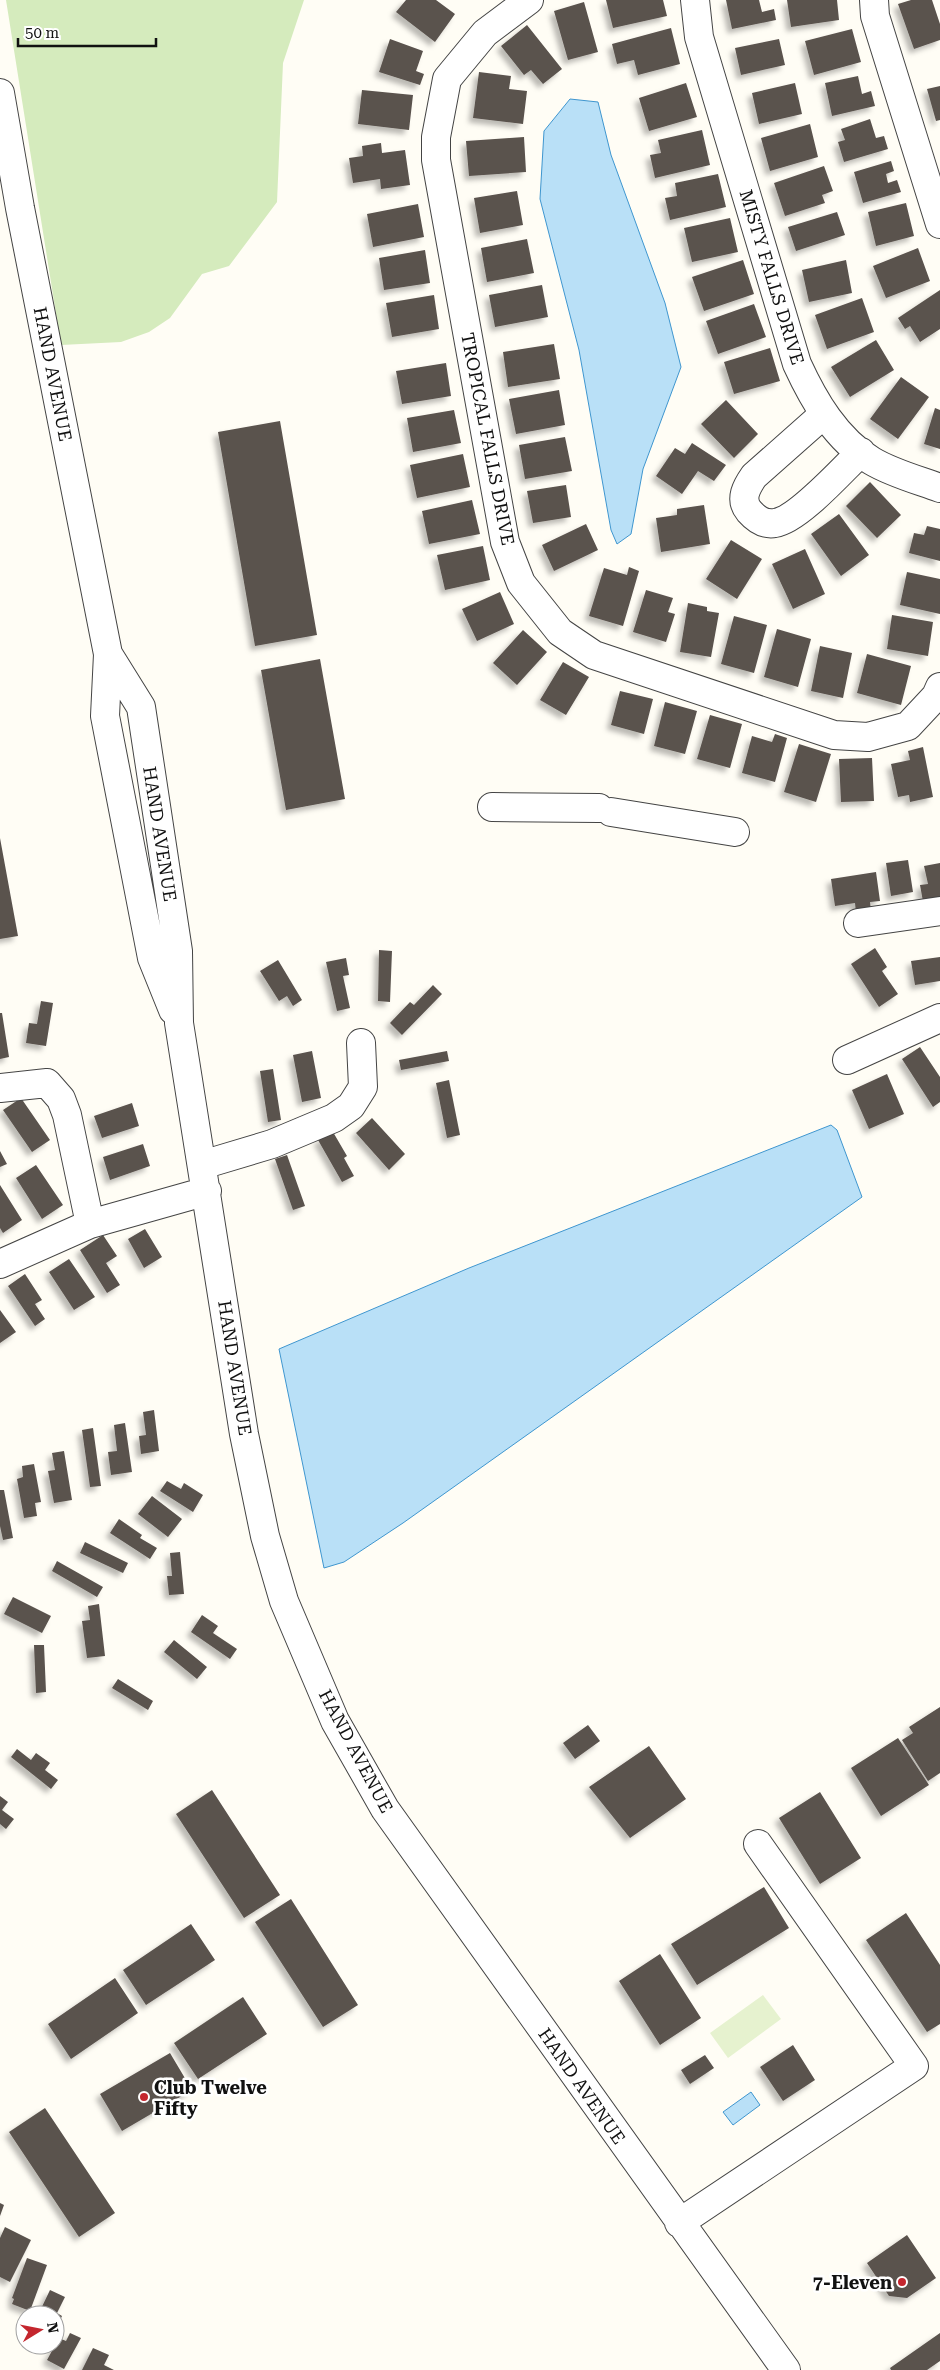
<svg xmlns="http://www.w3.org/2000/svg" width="940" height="2370" viewBox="0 0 940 2370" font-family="'Roboto Serif',serif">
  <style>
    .green { fill: #d5ebbd }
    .pitch { fill: #e6f2cf }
    .water { fill: #b9e0f7; stroke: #3f96cf }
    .building { fill: #5a524d; filter: url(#shadow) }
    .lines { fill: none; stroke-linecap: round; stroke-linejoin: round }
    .minor-casing { stroke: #444; stroke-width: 30 }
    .minor { stroke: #fff; stroke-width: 28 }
    .poi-dot { fill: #c4262e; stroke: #fff; stroke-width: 2 }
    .labels { text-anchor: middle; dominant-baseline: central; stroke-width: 5; stroke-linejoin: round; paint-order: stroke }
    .street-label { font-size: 18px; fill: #111; stroke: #fff }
    .poi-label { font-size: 18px; font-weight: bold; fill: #111; stroke: #fff; text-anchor: start }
  </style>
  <defs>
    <filter id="shadow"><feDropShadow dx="-4.5" dy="4.5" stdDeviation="2.5" flood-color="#0004"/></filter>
  </defs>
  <rect width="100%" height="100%" fill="#fffdf5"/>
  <path class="green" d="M6 0H304L283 63 277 202 229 266 202 274 170 318 149 332 121 342 61 345Z"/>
  <path class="pitch" d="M763 1995 781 2019 728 2058 710 2033Z"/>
  <path class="water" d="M570 99 598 102 611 155 665 303 681 367 643 469 631 534 617 544 611 530 579 350 540 199 544 131Z
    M831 1125 837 1130 862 1197 403 1523 344 1562 324 1568 279 1349 469 1268Z
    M751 2092 760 2105 733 2125 723 2112Z"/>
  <path class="building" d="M406 0H436L455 14 435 42 396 12Z
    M606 0H663L667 16 613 28Z
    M726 0H759L762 12 774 9 776 20 732 29Z
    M787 0H837L839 20 791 27Z
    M911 0H932L940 24V40L914 49 898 4Z
    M584 2 598 52 568 60 554 11Z
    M527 25 562 69 543 84 531 70 524 75 501 46Z
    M671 28 680 64 638 75 634 60 617 64 612 44Z
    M852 29 861 62 814 75 805 41Z
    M390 39 423 51 416 71 424 74 420 85 379 72Z
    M779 39 785 65 741 75 735 48Z
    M479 72 511 76 509 89 527 91 523 124 473 118Z
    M858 76 862 94 871 91 875 106 832 116 825 83Z
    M686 83 697 117 649 131 639 98Z
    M795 83 802 114 759 124 752 93Z
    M940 86V120L936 121 927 89Z
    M362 90 413 95 409 130 358 124Z
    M870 119 876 138 884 136 888 149 844 162 838 142 845 140 841 129Z
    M810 124 818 157 770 171 761 138Z
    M702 130 710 165 655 178 650 155 661 153 658 140Z
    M524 137 526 172 469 176 466 141Z
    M381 143 382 153 405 150 410 185 381 189 380 179 353 183 349 158 363 156 362 146Z
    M891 161 894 171 886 174 888 183 897 180 901 192 863 203 854 172Z
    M824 166 833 191 822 195 825 203 785 216 774 183Z
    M718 174 726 207 670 220 665 198 677 196 675 183Z
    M517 191 523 225 480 233 474 198Z
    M906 203 914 236 876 246 868 212Z
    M418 204 424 237 373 247 367 214Z
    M837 212 845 235 796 251 788 227Z
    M730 218 738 252 692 262 684 228Z
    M527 239 534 273 487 282 481 248Z
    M918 248 930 281 886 298 873 266Z
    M425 250 430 283 384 290 379 258Z
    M743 260 754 294 704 311 692 277Z
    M846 260 852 293 809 302 802 270Z
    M542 285 548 317 495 327 489 295Z
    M940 290V329L920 342 910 326 905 329 898 318Z
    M434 295 439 329 392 337 386 303Z
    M862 298 874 332 827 349 815 315Z
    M754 304 766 337 718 354 706 321Z
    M876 340 894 370 850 397 831 367Z
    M554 344 560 379 508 387 503 352Z
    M770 348 780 381 734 394 724 362Z
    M446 363 451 396 402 404 396 371Z
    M901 377 929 397 898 439 870 419Z
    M559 390 565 425 516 434 509 399Z
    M726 400 758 434 734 458 701 424Z
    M935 408 940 410V449L924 444Z
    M454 410 461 443 413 452 407 418Z
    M280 421 317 635 255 646 218 432Z
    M565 437 572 471 525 479 519 445Z
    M692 443 726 465 714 481 698 471 682 494 656 476 675 448 685 454Z
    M463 454 470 487 417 498 410 465Z
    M870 482 901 515 877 538 846 506Z
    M566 485 571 517 533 523 527 491Z
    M472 500 480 534 429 544 422 511Z
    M704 505 710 544 661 552 656 518 677 515V509Z
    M839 514 869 555 841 576 811 534Z
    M586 524 598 550 554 571 542 545Z
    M927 526 940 529V561L909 553 914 533 924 535Z
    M731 540 762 559 737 599 706 579Z
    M483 546 490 580 445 590 437 555Z
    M805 549 825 594 793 609 772 564Z
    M629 567 639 571 623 626 589 616 604 568 627 575Z
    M907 572 940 579V614L900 605Z
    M646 590 673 598 668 612 675 614 666 642 633 632Z
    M500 592 514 624 477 641 462 609Z
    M688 603 707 607V611L719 613 711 657 680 652Z
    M892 615 933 622 928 656 887 649Z
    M734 616 767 625 754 673 721 664Z
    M777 629 811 639 798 687 764 677Z
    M523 630 547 652 517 685 493 663Z
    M820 646 852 653 843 698 811 691Z
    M867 654 911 666 901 705 857 693Z
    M320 659 345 799 286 810 261 670Z
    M563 662 589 677 566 715 540 700Z
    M620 691 653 699 644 734 611 725Z
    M665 702 697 711 685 754 654 746Z
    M710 715 742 724 730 768 697 759Z
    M775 734 787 738 775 782 742 773 752 736 772 742Z
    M799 744 831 754 816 802 784 792Z
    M923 747 933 797 910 802 909 795 898 797 891 764 910 760 908 751Z
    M872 758 874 801 841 802 839 759Z
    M0 838 18 936 0 939Z
    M908 860 913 892 891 896 886 863Z
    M940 863V904L924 907 920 885 928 884 924 866Z
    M876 872 880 901 870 902 871 911 856 913 855 903 835 906 831 879Z
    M875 948 887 967 882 971 898 994 879 1007 851 964Z
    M379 950 392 951 390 1002 378 1001Z
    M940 957V981L915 985 911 961Z
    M346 958 349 975 343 976 350 1008 337 1011 326 962Z
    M278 960 302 1000 293 1006 287 996 279 1001 260 971Z
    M433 985 442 994 402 1035 390 1023 410 1002 414 1005Z
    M41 1001 53 1003 46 1046 26 1043 29 1023 37 1024Z
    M0 1013H2L9 1057 0 1059Z
    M920 1047 940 1077V1102L933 1107 902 1059Z
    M312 1051 321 1098 302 1102 293 1055Z
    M447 1051 449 1061 401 1070 399 1060Z
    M273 1069 281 1120 268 1122 260 1071Z
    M887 1074 904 1114 869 1129 852 1090Z
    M449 1080 460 1135 447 1138 436 1083Z
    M21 1098 50 1140 32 1152 3 1110Z
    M132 1103 139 1126 102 1138 94 1116Z
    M372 1118 405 1154 389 1170 356 1133Z
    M333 1132 347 1156 344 1158 354 1176 342 1182 318 1140Z
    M143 1144 150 1166 110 1180 103 1157Z
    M0 1151 7 1164 0 1167Z
    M287 1155 305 1206 293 1210 275 1159Z
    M36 1165 63 1205 42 1219 16 1178Z
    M0 1185 22 1220 3 1233 0 1228Z
    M145 1229 162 1257 144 1268 128 1239Z
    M103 1235 117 1256 106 1263 120 1285 107 1293 80 1250Z
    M69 1259 95 1297 74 1310 49 1272Z
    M25 1274 42 1300 35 1304 45 1319 35 1326 8 1286Z
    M0 1310 16 1332 0 1343Z
    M154 1410 159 1451 141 1454 139 1436 146 1435 143 1412Z
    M125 1423 132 1472 111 1475 108 1452 117 1451 114 1425Z
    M93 1428 101 1486 90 1487 82 1430Z
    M64 1451 72 1500 54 1503 48 1471 55 1470 52 1453Z
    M34 1464 41 1502 35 1503 37 1516 24 1518 17 1479 23 1477 22 1466Z
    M167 1481 181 1489 184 1483 203 1495 193 1512 160 1491Z
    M0 1490H4L13 1538 3 1540 0 1526Z
    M152 1496 182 1519 168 1537 138 1514Z
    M119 1519 142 1535 140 1538 157 1548 150 1559 110 1533Z
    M85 1542 128 1563 123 1573 80 1553Z
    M180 1552 184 1594 169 1595 167 1576H172L170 1553Z
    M57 1561 103 1587 97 1597 52 1571Z
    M13 1597 51 1616 42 1633 4 1614Z
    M99 1604 105 1656 87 1658 82 1621 90 1620 88 1606Z
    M202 1615 218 1626 213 1633 237 1649 230 1659 191 1632Z
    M174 1640 207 1667 197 1679 164 1652Z
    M34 1645H44L46 1692 36 1693Z
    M118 1679 153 1701 148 1710 112 1688Z
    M940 1707V1773L928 1781 902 1740 913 1733 909 1727Z
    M588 1725 600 1741 575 1759 563 1743Z
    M898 1738 929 1785 881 1816 851 1768Z
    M649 1746 686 1799 630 1838 589 1787Z
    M17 1749 31 1760 36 1753 50 1763 45 1770 58 1780 51 1789 11 1757Z
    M212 1790 280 1895 244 1918 176 1814Z
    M820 1792 861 1858 820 1884 779 1818Z
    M0 1796 8 1802 2 1810 14 1819 6 1829 0 1824Z
    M764 1887 789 1928 697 1985 671 1944Z
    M291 1899 358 2005 323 2027 255 1922Z
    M906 1913 940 1965V2024L927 2032 866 1940Z
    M191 1924 215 1960 146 2005 123 1970Z
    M660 1954 701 2018 660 2045 619 1981Z
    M115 1978 138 2013 71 2059 48 2024Z
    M243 1997 267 2034 198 2079 174 2043Z
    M793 2045 815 2080 783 2101 760 2067Z
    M170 2053 192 2090 122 2131 100 2094Z
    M705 2055 714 2068 690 2084 681 2070Z
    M45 2108 115 2213 79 2237 9 2132Z
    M0 2203 4 2205 0 2216Z
    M5 2227 31 2240 10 2282 0 2277V2238Z
    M907 2235 936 2278 907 2298 889 2296 867 2263Z
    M27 2258 47 2265 30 2311 12 2304 14 2299 12 2298Z
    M50 2290 65 2297 57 2313 62 2316 55 2331V2315H38Z
    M70 2333 81 2338 64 2369 47 2360 59 2338 66 2341Z
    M940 2333V2361L927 2370H891L890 2368Z
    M93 2348 109 2355 104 2365 114 2370H82Z"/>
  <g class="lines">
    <defs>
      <path id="minor" d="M529 0 485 33 447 79 436 137V160L505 542 521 583 560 632 594 655 834 735 868 737 908 726 936 696 940 687
        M695 0 699 37 797 364C814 401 836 439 872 461 892 473 918 480 940 488
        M874 0 875 16 940 224
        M0 93 20 208 108 654 105 716 152 958 173 1010
        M824 414 754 476C747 486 739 499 749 511 756 519 764 525 775 523 798 520 843 469 861 452
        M108 654 141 707 178 951 179 1023 244 1434 265 1536 284 1601 335 1721 385 1809 786 2370
        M492 807 599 808
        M611 812 735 832
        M858 923 940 911
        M847 1060 940 1018
        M0 1088 47 1083 61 1099 67 1115 90 1224
        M202 1165 272 1144 334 1118 351 1106 363 1087 361 1043
        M0 1264 90 1224 207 1191
        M679 2223 914 2066 758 1844"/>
    </defs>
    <use href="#minor" class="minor-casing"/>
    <use href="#minor" class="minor"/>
  </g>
  <g class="poi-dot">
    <circle cx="144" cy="2097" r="5"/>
    <circle cx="902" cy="2282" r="5"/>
  </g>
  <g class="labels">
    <g class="street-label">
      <text transform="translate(772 277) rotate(73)">MISTY FALLS DRIVE</text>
      <text transform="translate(53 374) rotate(79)">HAND AVENUE</text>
      <text transform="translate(488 439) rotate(79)">TROPICAL FALLS DRIVE</text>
      <text transform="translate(160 834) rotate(81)">HAND AVENUE</text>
      <text transform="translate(235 1368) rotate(81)">HAND AVENUE</text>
      <text transform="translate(356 1751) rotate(62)">HAND AVENUE</text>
      <text transform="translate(582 2086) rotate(55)">HAND AVENUE</text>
    </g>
    <g class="poi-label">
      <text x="154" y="2087">Club Twelve<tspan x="154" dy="21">Fifty</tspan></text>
      <text x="892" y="2282" text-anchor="end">7-Eleven</text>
    </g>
  </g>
  <g transform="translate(40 2330) rotate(80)"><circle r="24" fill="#ffffff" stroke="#a0a0a0"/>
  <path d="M0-4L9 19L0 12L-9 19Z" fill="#c4262e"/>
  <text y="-8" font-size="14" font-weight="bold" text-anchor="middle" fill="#111111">N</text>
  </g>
  <path d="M18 38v8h138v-8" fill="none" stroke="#111111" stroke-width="2.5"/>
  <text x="25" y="38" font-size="15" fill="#111111" stroke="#ffffff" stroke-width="4" paint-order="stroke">50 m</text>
</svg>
